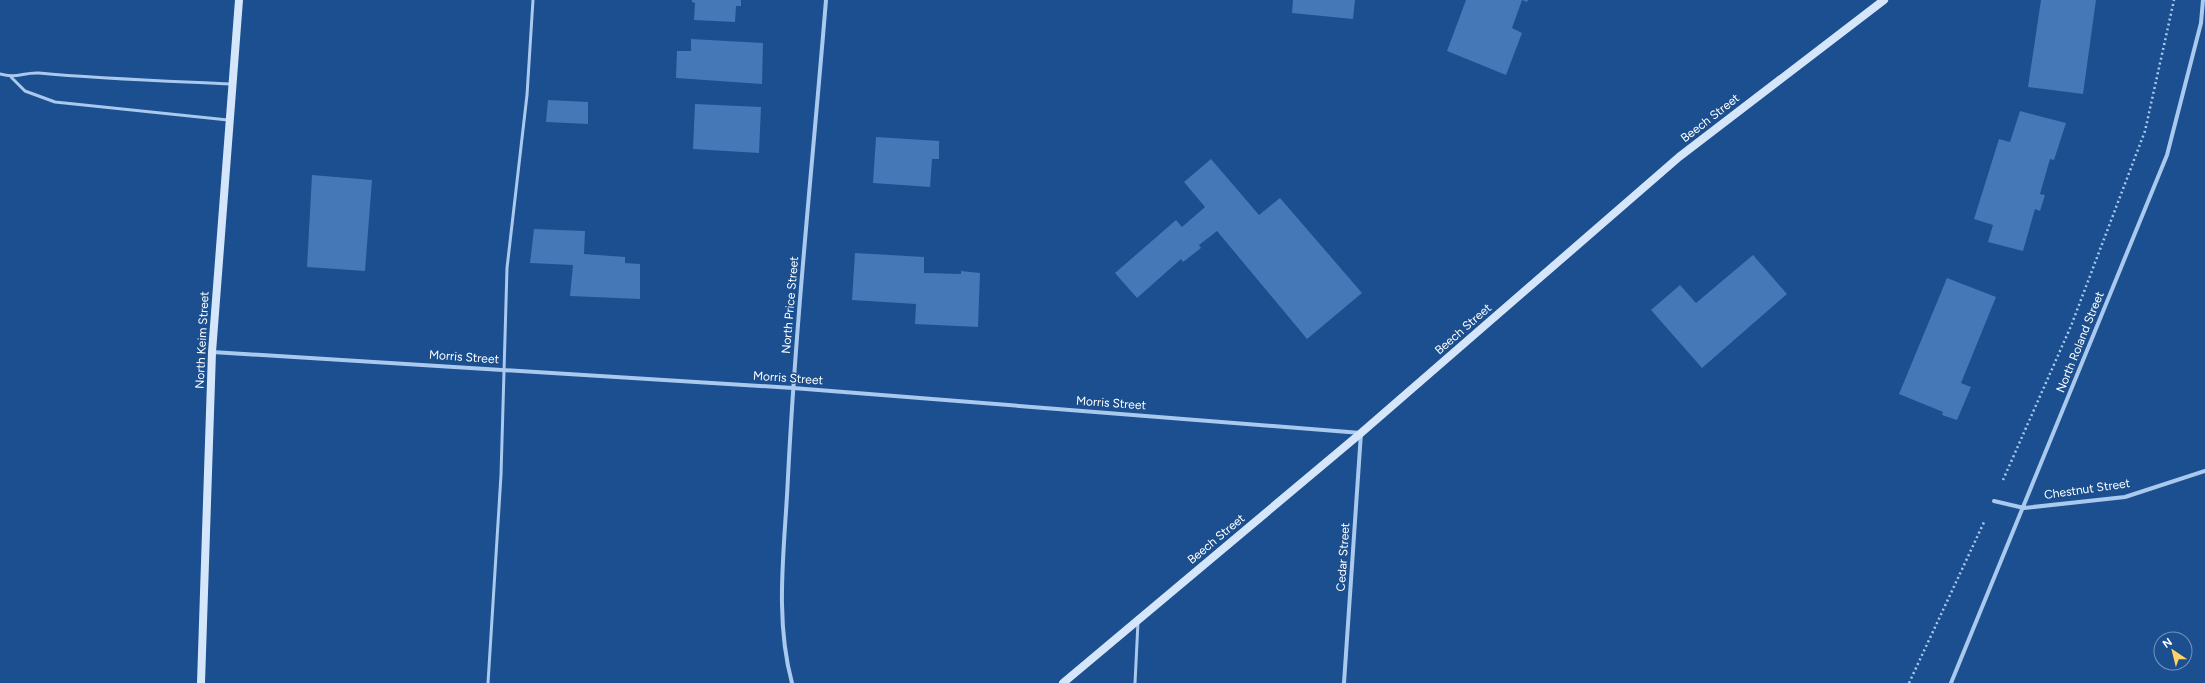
<svg xmlns="http://www.w3.org/2000/svg" width="2205" height="683" viewBox="0 0 2205 683" font-family="Figtree,sans-serif">
  <style>
    .building { fill: #4478b7 }
    .lines { fill: none; stroke-linecap: round; stroke-linejoin: round }
    .path { stroke: #a9c9ee; stroke-width: 2.5; stroke-dasharray: 2 3; stroke-linecap: butt }
    .lane { stroke: #a9c9ee; stroke-width: 3 }
    .street { stroke: #a9c9ee; stroke-width: 4 }
    .secondary { stroke: #d6e6fa; stroke-width: 8 }
    .labels { text-anchor: middle; dominant-baseline: central; stroke-width: 3; stroke-linejoin: round; paint-order: stroke }
    .street-label { font-size: 12px; fill: #fff; stroke: #1b4f8f }
  </style>
  <rect width="100%" height="100%" fill="#1b4f8f"/>
  <path class="building" d="M692 0H741V6H736L735 22 694 20 695 3 692 2Z
    M1293 0H1355L1353 19 1292 13Z
    M1466 0H1528L1527 2 1522 0 1512 28 1522 33 1506 75 1447 51Z
    M2041 0H2096L2083 94 2028 87Z
    M691 39 763 43 762 84 676 78 677 51H691Z
    M548 100 588 102V124L546 122Z
    M695 104 761 107 759 153 693 149Z
    M2020 111 2066 123 2054 160 2050 159 2040 194 2045 195 2040 211 2035 209 2023 251 1988 242 1993 225 1974 219 1999 139 2010 142Z
    M876 137 939 141V159H932L930 187 873 183Z
    M1211 159 1259 215 1280 198 1362 293 1307 339 1217 231 1199 245 1201 248 1183 262 1181 259 1137 298 1115 273 1176 220 1182 227 1205 207 1184 182Z
    M312 175 372 180 365 271 307 267Z
    M534 229 585 231 584 254 625 257V263L640 264V299L570 296 573 265 530 263Z
    M855 253 924 257V273L961 274V271L980 273 978 327 915 324 916 304 852 300Z
    M1753 255 1787 294 1702 368 1651 310 1680 285 1696 303Z
    M1947 278 1996 297 1961 383 1971 387 1957 420 1942 415 1943 412 1899 394Z"/>
  <g class="lines">
    <path class="path" d="M2003 480 2071 326 2145 131 2174 0
      M1909 683 1985 520"/>
    <path class="lane" d="M0 74C17 79 23 72 39 73 103 79 167 81 231 84
      M11 77 25 91 55 102 228 120
      M488 683 501 475 507 268 527 95 533 0
      M1135 683 1138 622"/>
    <path class="street" d="M212 352 793 388 1361 433 1344 683
      M1994 501 2024 508 2125 497 2205 471
      M792 683C774 617 785 545 788 477 796 318 813 159 826 0
      M1951 683 2167 155 2201 23 2203 0"/>
    <path class="secondary" d="M201 683 212 352 239 0
      M1063 683 1361 433 1679 157 1884 0"/>
  </g>
  <g class="labels">
    <g class="street-label">
      <text transform="translate(1710 118) rotate(-38)">Beech Street</text>
      <text transform="translate(790 305) rotate(-85)">North Price Street</text>
      <text transform="translate(1463 329) rotate(-41)">Beech Street</text>
      <text transform="translate(202 340) rotate(-87)">North Keim Street</text>
      <text transform="translate(2080 342) rotate(-68)">North Roland Street</text>
      <text transform="translate(464 357) rotate(4)">Morris Street</text>
      <text transform="translate(788 378) rotate(4)">Morris Street</text>
      <text transform="translate(1111 403) rotate(4)">Morris Street</text>
      <text transform="translate(2087 489) rotate(-8)">Chestnut Street</text>
      <text transform="translate(1216 539) rotate(-40)">Beech Street</text>
      <text transform="translate(1343 557) rotate(-86)">Cedar Street</text>
    </g>
  </g>
  <g transform="translate(2173 651) rotate(325)"><circle r="19" fill="#1b4f8f" stroke="#7695bc"/>
  <path d="M0-3L7 15L0 10L-7 15Z" fill="#ffd166"/>
  <text y="-6" font-size="11" font-weight="bold" text-anchor="middle" fill="#ffffff">N</text>
  </g>
</svg>
